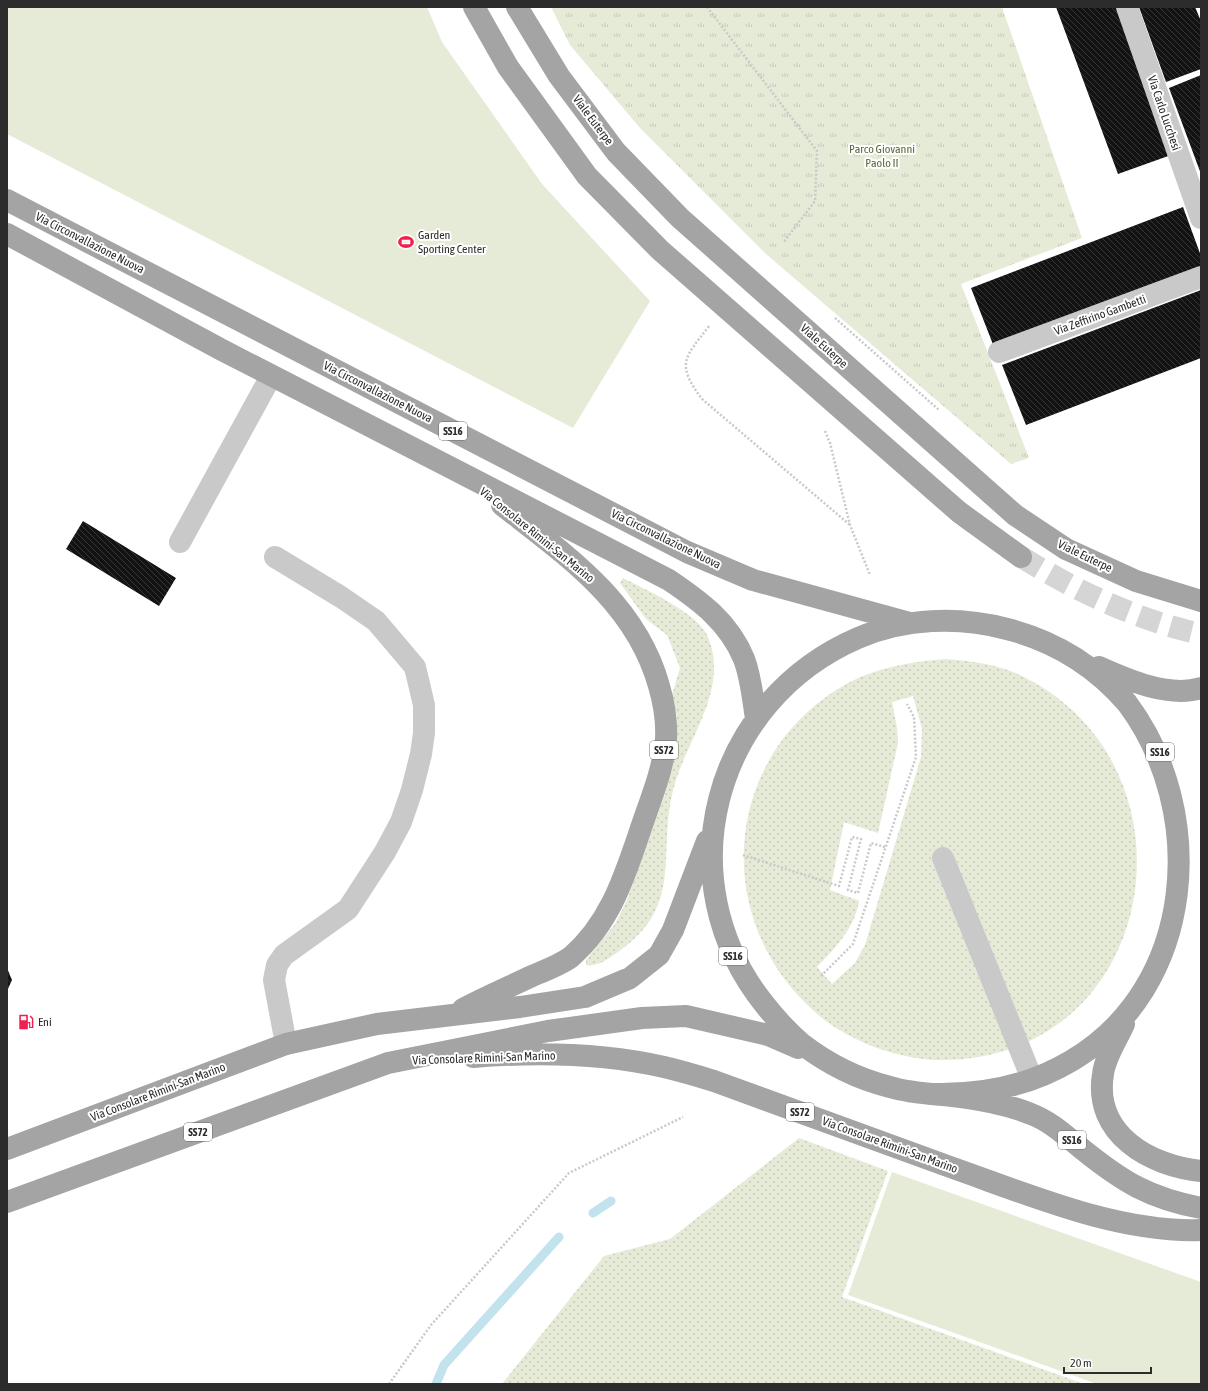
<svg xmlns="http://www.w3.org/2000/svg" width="1208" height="1391" viewBox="0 0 1208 1391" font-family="'Asap Condensed',sans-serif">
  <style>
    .grass { fill: url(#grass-dots); fill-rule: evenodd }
    .park { fill: url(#park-tufts) }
    .garden { fill: #e5ebd7 }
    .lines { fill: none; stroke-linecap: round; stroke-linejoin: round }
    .stream { stroke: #c2e2ed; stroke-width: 9 }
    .building { fill: url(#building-back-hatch) }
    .major-tunnel { stroke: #d5d5d5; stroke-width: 22; stroke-dasharray: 22 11; stroke-linecap: butt }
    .path { stroke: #c9c9c9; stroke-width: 2.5; stroke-dasharray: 2 2; stroke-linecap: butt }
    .minor { stroke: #c9c9c9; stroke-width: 22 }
    .major { stroke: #a4a4a4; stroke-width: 22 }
    .labels { text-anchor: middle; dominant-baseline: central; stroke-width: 4; stroke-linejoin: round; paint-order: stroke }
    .shield { fill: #fff; stroke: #6b6b6b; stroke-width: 1 }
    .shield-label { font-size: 11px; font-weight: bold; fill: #2c2c2c }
    .street-label { font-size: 12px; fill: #2c2c2c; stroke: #fff }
    .park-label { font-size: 12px; fill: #566a37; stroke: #fff }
    .poi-label { font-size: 12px; fill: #2c2c2c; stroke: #fff; text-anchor: start }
  </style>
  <defs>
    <pattern id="grass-dots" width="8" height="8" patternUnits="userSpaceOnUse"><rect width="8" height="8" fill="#e5ebd7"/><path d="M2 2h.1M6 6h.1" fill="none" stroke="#c5cab9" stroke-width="1.8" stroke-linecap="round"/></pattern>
    <pattern id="park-tufts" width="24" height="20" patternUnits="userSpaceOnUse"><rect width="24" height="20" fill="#e5ebd7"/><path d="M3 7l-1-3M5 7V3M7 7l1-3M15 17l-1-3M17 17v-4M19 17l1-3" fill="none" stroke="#c5cab9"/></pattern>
    <pattern id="building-back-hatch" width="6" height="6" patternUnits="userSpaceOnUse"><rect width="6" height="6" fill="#131313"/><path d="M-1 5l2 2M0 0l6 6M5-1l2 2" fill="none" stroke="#363636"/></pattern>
  </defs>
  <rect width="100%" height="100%" fill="#fff"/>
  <path class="grass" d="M623 578C645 589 697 613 707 635 731 688 687 738 674 787 656 852 686 905 618 952 608 959 598 967 586 965V960L615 924 627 900 665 794 674 754 677 717 672 695 680 668 667 635 646 619 620 583Z
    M945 659C968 661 991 663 1013 672 1208 756 1165 1061 939 1060 898 1059 854 1043 822 1018 709 926 719 755 848 683 878 667 911 662 945 659ZM913 696 922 729 921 757 865 945 855 963 832 984 817 967C835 948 855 928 859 901L830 890 844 822 878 833 898 743 897 728 892 702Z
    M799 1138 888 1171 842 1297 1084 1384H502L604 1256 670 1239Z"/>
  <path class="park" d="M551 7H1002L1082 238 961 284 1029 458 1011 464 766 254 640 128 570 45Z"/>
  <path class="garden" d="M7 7H427L442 42 542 184 650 301 573 428 7 134Z
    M892 1172 1201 1282V1384H1097L848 1295Z"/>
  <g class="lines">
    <path class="stream" d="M593 1213 611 1201
      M436 1384 444 1365 559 1237"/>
  </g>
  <path class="building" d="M1056 7H1117L1171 155 1118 174Z
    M1139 7H1195L1201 21V69L1166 82Z
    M1201 75V174L1169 88Z
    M1183 207 1201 256V268L994 347 971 288Z
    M1201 290V358L1026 425 1002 365Z
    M83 521 176 578 159 606 66 549Z
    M7 968 12 980 7 991Z"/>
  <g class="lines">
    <path class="major-tunnel" d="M1021 557C1077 591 1136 620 1201 634"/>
    <path class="path" d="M707 7 817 151 815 201 783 243
      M835 318 939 410
      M709 326C685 358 675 363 702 399L850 525
      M825 431 830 443 850 525 870 575
      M743 855 839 886 852 837 861 839 848 890 858 893 871 843 885 847
      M821 976 853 944 916 757 914 717 907 704
      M389 1384 431 1325 569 1173 683 1117"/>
    <path class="minor" d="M1127 7 1201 218
      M999 352 1201 277
      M180 542 271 376
      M275 557 341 597 376 621 415 667 424 705V733L421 754 412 790 401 822 385 852 348 909 284 955 277 965 274 980 286 1044
      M943 858 1032 1079"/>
    <path class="major" d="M474 7 508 67 587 176 660 250 959 512 1021 557
      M517 7 559 76 616 152 680 218 1015 515 1066 549 1136 581 1201 601
      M7 200 687 552 753 580 910 623
      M7 234 222 350 669 580C700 601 729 622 744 659 751 677 753 699 756 719
      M1099 667C1128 680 1169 698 1201 688
      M463 1009C486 997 509 987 532 976 544 971 560 965 571 957 610 923 624 878 640 831 650 801 663 771 666 739 667 721 664 703 659 686 636 603 567 556 502 505
      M1124 1024C1117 1040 1105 1057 1103 1074 1093 1134 1150 1166 1201 1171
      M473 1057C536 1052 602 1053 664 1067 681 1071 698 1076 714 1081 794 1110 874 1139 953 1168 1030 1195 1118 1233 1201 1230
      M934 1094C982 1095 1029 1086 1071 1061 1197 987 1208 811 1127 703 1095 666 1054 641 1007 629 959 616 904 618 858 638 712 701 665 881 765 1005 776 1019 788 1032 802 1044 828 1064 858 1079 890 1087 913 1094 938 1094 961 1097 984 1100 1009 1105 1031 1114 1050 1121 1066 1136 1082 1149 1123 1182 1149 1198 1201 1208
      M7 1149 286 1044 377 1024 520 1007 585 997 630 978 659 955 673 930 707 841
      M7 1202 388 1063 548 1031 642 1018 686 1016 768 1035 798 1048"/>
  </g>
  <defs>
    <symbol id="stadium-bare" viewBox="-9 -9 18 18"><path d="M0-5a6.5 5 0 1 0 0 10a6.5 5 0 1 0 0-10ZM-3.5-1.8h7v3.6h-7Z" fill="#f11f4d" stroke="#fff" stroke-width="2.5" paint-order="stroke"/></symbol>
    <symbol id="fuel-bare" viewBox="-9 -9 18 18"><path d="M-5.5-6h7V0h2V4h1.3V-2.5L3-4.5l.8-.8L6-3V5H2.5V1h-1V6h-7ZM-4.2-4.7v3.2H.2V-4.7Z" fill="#f11f4d" stroke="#fff" stroke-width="2.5" paint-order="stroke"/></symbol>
  </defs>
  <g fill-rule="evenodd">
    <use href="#stadium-bare" x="395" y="231" width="22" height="22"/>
    <use href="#fuel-bare" x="15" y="1011" width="22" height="22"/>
  </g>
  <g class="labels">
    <g class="shield">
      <rect x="439" y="422" width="28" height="18" rx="3"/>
      <rect x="650" y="741" width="28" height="18" rx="3"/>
      <rect x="1146" y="743" width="28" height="18" rx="3"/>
      <rect x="719" y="947" width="28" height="18" rx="3"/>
      <rect x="786" y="1103" width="28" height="18" rx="3"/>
      <rect x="184" y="1123" width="28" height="18" rx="3"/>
      <rect x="1058" y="1131" width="28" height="18" rx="3"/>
    </g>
    <g class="shield-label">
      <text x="453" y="431">SS16</text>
      <text x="664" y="750">SS72</text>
      <text x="1160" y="752">SS16</text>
      <text x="733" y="956">SS16</text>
      <text x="800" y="1112">SS72</text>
      <text x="198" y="1132">SS72</text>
      <text x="1072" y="1140">SS16</text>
    </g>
    <g class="street-label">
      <text transform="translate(1164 113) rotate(71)">Via Carlo Lucchesi</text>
      <text transform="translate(593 120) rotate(53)">Viale Euterpe</text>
      <text transform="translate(90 243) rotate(27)">Via Circonvallazione Nuova</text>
      <text transform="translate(1100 315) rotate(-20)">Via Zeffirino Gambetti</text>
      <text transform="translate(824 346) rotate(42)">Viale Euterpe</text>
      <text transform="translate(378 392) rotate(27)">Via Circonvallazione Nuova</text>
      <text transform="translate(537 535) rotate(39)">Via Consolare Rimini-San Marino</text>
      <text transform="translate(666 539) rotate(26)">Via Circonvallazione Nuova</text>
      <text transform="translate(1085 556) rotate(26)">Viale Euterpe</text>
      <text transform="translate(484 1058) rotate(-2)">Via Consolare Rimini-San Marino</text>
      <text transform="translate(158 1092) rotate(-21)">Via Consolare Rimini-San Marino</text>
      <text transform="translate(890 1145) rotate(20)">Via Consolare Rimini-San Marino</text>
    </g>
    <g class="park-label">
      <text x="882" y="149">Parco Giovanni<tspan x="882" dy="14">Paolo II</tspan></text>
    </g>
    <g class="poi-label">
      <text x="418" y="235">Garden<tspan x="418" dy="14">Sporting Center</tspan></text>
      <text x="38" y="1022">Eni</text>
    </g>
  </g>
  <rect width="1208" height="1391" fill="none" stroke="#2c2c2c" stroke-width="16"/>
  <path d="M1064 1367v6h87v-6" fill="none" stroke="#2c2c2c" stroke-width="2"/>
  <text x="1070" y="1367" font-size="12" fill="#2c2c2c" stroke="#ffffff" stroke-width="3" paint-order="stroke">20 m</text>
</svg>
